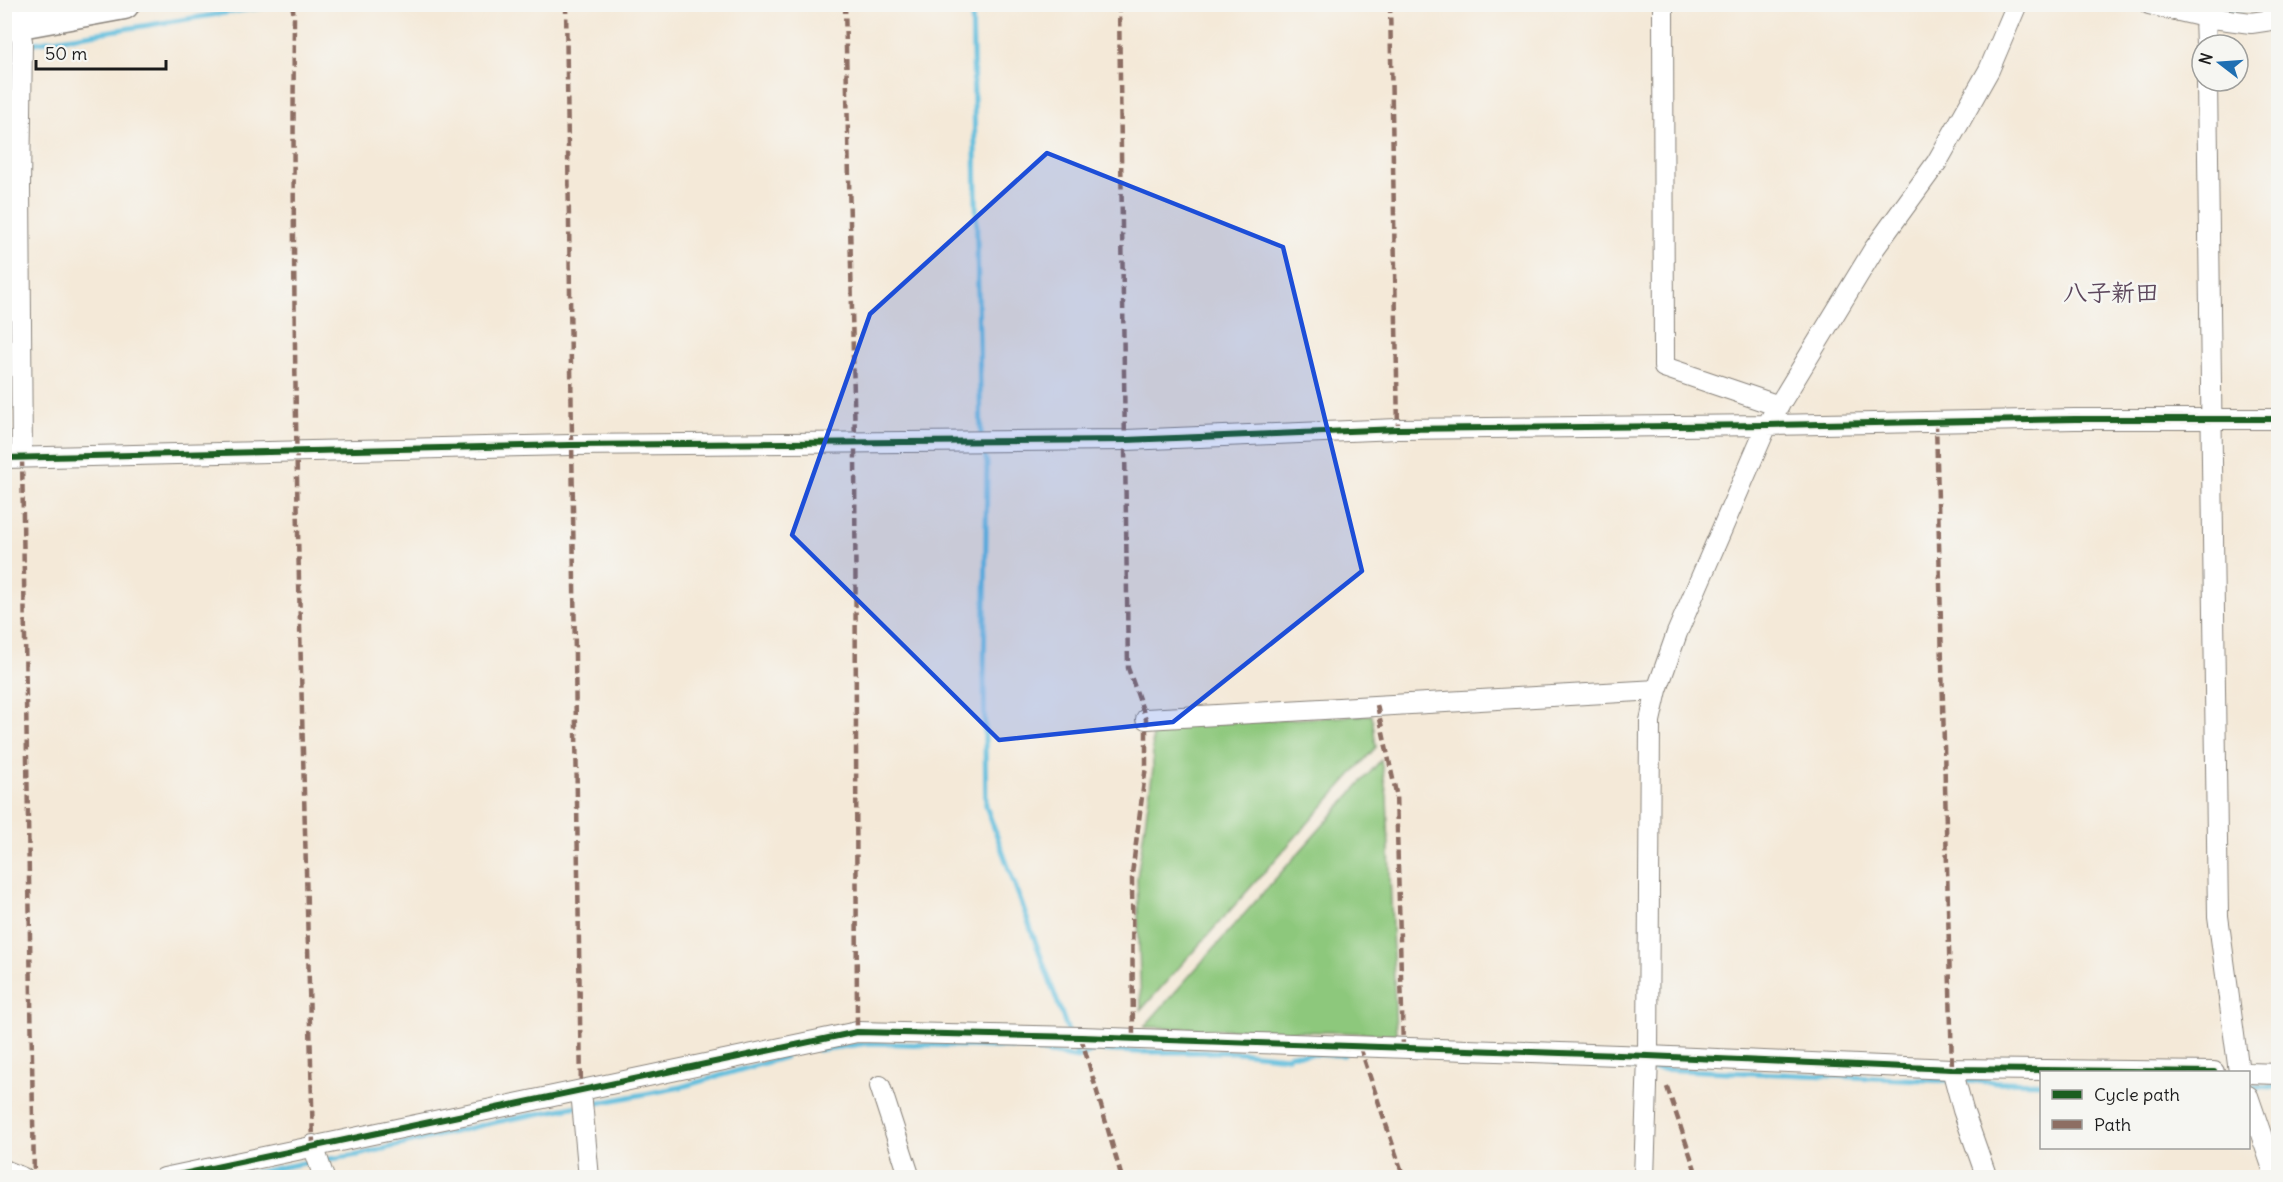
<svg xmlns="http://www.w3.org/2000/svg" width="2283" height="1182" viewBox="0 0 2283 1182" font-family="Delius,'Klee One',sans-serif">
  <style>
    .green { fill: #8dc87c; stroke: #54724c; stroke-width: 1.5 }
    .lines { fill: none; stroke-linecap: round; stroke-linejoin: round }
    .stream { stroke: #5ebedd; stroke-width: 5 }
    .minor-casing { stroke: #88827a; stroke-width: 22 }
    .primary-casing { stroke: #88827a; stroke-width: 33 }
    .minor { stroke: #fff; stroke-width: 20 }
    .primary { stroke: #fff; stroke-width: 30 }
    .quiet { stroke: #8d6e63; stroke-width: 4.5; stroke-dasharray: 9 4.5; stroke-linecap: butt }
    .cycleway-casing { stroke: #f6f6f2; stroke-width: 10 }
    .cycleway { stroke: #1b5e20; stroke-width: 6 }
    .marked { fill: #1d4ed8; fill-opacity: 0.2; stroke: #1d4ed8; stroke-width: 4.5; stroke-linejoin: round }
    .labels { text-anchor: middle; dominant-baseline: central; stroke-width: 5; stroke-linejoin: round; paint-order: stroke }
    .quarter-label { font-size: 24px; font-weight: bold; fill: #5d475c; stroke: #f6f6f2 }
  </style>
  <rect width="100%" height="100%" fill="#f6f6f2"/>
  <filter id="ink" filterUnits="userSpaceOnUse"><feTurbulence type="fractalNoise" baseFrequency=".0167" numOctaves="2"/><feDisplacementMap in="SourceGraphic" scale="12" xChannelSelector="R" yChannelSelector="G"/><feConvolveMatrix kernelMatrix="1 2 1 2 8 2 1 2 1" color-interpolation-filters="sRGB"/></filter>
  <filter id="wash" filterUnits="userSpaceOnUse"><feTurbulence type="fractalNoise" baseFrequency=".008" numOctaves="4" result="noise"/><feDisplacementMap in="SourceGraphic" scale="24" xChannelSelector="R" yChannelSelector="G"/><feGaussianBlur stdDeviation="1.35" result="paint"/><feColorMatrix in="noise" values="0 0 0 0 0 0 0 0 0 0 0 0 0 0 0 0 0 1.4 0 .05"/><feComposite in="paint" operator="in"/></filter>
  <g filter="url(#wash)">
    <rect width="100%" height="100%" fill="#f4e9d8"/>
    <path class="green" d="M1372 715 1376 747 1141 1010 1137 878 1153 769 1152 726Z
      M1381 760 1387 796 1396 1034 1144 1027Z"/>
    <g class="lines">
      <path class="stream" d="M972 4 981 437
        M2199 4C2225 10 2252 9 2278 5
        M28 44 283 4
        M4 47 9 46
        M983 446 987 464 984 676 986 806 1068 1031
        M1071 1040 1078 1058
        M818 1050 869 1043 1022 1048 1078 1058 1095 1050 1137 1052H1237L1287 1057 1291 1054 1344 1055
        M1555 1062 1656 1069 1950 1081
        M1959 1081 2042 1083
        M2248 1086 2278 1087
        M588 1105 681 1087 785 1057
        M323 1160 358 1155 491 1123 578 1106
        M227 1178 314 1161"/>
    </g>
  </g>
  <g filter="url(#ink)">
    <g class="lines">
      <defs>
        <path id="minor" d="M1663 4 1664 367 1779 406
          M2149 4 2205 17 2251 23 2278 19
          M2205 17 2206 45
          M18 24 22 41 20 187 22 458
          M2207 81 2218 916 2239 1072
          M4 458 571 445 1126 440 1398 429 1767 425 2075 419H2278
          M1146 719 1657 690
          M1952 1069 1963 1110 1987 1178
          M2248 1073 2278 1074
          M880 1086 910 1178
          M581 1091 589 1178
          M2248 1096 2276 1178
          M313 1145 324 1178
          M4 1170 23 1178
          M164 1178 857 1032 1081 1037 1648 1056 1952 1069 2214 1072
          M1644 1178 1648 1056 1650 721 1657 690 1677 633 1767 425 1874 249 1937 162 1989 70 2017 4"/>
        <path id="primary" d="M4 26 124 4"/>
      </defs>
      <use href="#minor" class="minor-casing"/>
      <use href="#primary" class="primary-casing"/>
      <use href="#minor" class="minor"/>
      <use href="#primary" class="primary"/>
      <path class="quiet" d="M292 4 294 16C291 392 304 769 313 1145
        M566 4 581 1091
        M845 4 855 441 857 1032
        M1119 4 1128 668 1146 719V766L1132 874 1133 1040
        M1390 4 1398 429
        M1936 421 1952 1069
        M22 458 34 1178
        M1377 705 1396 793 1403 1048
        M1081 1037 1122 1178
        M1360 1047 1404 1178
        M1667 1087 1698 1178"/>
      <defs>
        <path id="cycleway" d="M4 458 571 445 1126 440 1398 429 1767 425 2075 419H2278
          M164 1178 857 1032 1081 1037 1648 1056 1952 1069 2214 1072"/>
      </defs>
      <use href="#cycleway" class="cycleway-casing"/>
      <use href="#cycleway" class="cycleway"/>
    </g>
  </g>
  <path class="marked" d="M1047 153 1283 247 1362 571 1173 722 999 740 792 535 870 314Z"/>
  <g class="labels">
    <g class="quarter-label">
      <text x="2111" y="292">八子新田</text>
    </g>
  </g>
  <rect width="2283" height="1182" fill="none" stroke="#f6f6f2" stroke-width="24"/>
  <rect x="2040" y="1071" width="210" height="78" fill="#f6f6f2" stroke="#9f9f9c" stroke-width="1.5"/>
  <rect x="2052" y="1090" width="30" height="9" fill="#1b5e20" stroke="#9f9f9c" stroke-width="1.5"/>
  <text x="2094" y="1101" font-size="18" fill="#1c1c1c">Cycle path</text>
  <rect x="2052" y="1120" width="30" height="9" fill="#8d6e63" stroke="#9f9f9c" stroke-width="1.5"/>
  <text x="2094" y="1131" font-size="18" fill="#1c1c1c">Path</text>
  <g transform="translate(2220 63) rotate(287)"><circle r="28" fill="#f6f6f2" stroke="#9f9f9c" stroke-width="1.5"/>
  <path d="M0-4.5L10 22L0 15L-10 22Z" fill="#1f6fb2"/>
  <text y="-9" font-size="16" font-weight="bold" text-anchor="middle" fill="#1c1c1c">N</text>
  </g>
  <path d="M36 60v9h130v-9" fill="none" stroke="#1c1c1c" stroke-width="3"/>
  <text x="45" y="60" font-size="18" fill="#1c1c1c" stroke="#f6f6f2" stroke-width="4.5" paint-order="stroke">50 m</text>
</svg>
